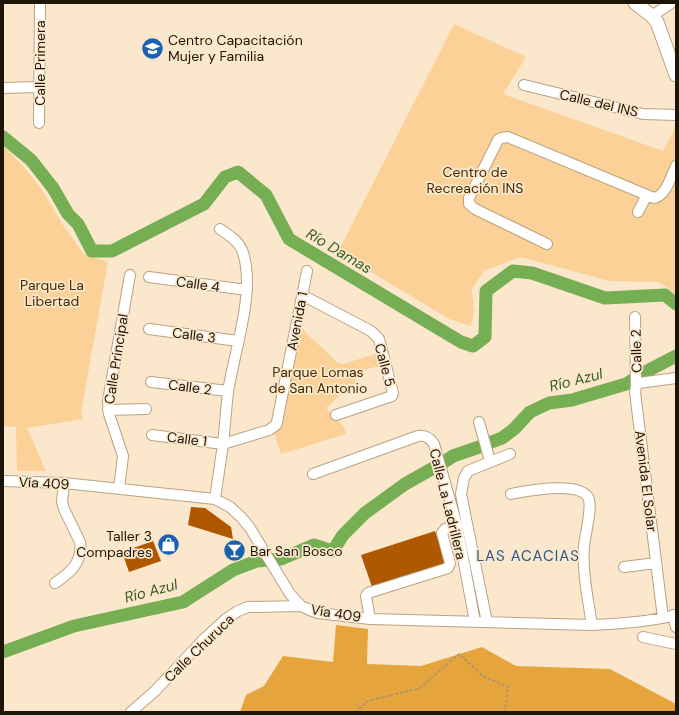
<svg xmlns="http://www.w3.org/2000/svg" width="679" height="715" viewBox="0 0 679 715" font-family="'DM Sans',sans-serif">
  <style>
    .green { fill: #fcd197 }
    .forest { fill: #e6a43d }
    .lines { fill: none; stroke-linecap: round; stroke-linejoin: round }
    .river { stroke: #76af53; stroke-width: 13 }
    .building { fill: #af5800 }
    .minor-casing { stroke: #baa282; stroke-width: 12 }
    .major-casing { stroke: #baa282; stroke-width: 15 }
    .path { stroke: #a1917c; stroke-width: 1.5; stroke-dasharray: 3 2; stroke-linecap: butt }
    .minor { stroke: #fff; stroke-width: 10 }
    .major { stroke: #fff; stroke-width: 13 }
    .labels { text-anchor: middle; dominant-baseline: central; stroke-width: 3.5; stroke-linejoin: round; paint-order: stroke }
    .poi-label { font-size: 14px; fill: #1e1508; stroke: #fbe7cc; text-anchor: start }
    .street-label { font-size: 14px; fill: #1e1508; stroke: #fbe7cc }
    .park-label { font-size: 14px; fill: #452b00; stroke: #fbe7cc }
    .water-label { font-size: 15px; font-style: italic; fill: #385e1f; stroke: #fbe7cc }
    .neighbourhood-label { font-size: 15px; letter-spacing: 1px; fill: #2d598e; stroke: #fbe7cc }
  </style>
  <rect width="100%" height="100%" fill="#fbe7cc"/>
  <path class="green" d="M454 24 526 57 503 94 663 151 676 126V294L659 282 610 281 520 257 484 271 472 289 474 312 471 326 449 319 338 252Z
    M3 146 24 167 43 191 63 225 84 254 108 262 81 412 83 419 27 428 46 471H17L16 427 3 426Z
    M299 326 338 363 343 364 379 353 383 365 349 374 358 382 350 386 326 408 344 427 346 434 281 454 274 433 279 430 283 423Z"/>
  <path class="forest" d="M336 625 368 629 367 664 421 666 482 647 516 666 610 669 676 704V712H240L246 695 264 686 283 656 333 662Z"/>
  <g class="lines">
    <path class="river" d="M3 137 31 160 53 188 68 214 78 224 92 251H112L204 204 225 177 238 172 266 195 289 239 461 342 473 346 485 337 486 291 513 271 532 273 605 298 665 295 676 304
      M489 443 502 438 514 429 530 412 549 403 572 400 626 384 649 370 676 356
      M444 462 453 456 482 446
      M3 652 74 626 183 602 233 570 257 561 281 559 314 545 332 551 336 546 343 535 365 513 405 484 437 466"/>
  </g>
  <path class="building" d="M191 507 205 508 231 527 233 539 188 525Z
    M435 531 446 563 372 587 361 555Z
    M153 541 161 561 129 572 122 552Z"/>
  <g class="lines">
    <defs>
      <path id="minor" d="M652 16 671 3
        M524 85 643 114 676 115
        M3 88 39 87
        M39 123 40 3
        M638 212 647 195
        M547 244 475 209 469 204V198L498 140 501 138 508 137 654 198C666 196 671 176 676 166
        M149 277 247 290
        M302 295 371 331 379 339 393 393 392 396 336 415
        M635 317 636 386
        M149 329 238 341
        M151 382 228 391
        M108 410 146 409
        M479 422 490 461
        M152 435 223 444C225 427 226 409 228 392 234 351 257 289 242 250 238 240 228 235 220 229
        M313 474 418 436C426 435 430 438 434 444L457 525 475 622
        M3 481 64 483 215 499 230 507 241 517 250 528 290 594 301 606 312 611 318 613 370 619 592 625C620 624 648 622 676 615
        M119 489 123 456 109 414 108 401 130 275
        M511 494C527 491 577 481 588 497 593 506 585 535 584 546 582 572 588 599 592 625
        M215 499 223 444 269 430 276 425 277 422 307 271
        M624 567 656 563
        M55 583C70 573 83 562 80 542L64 509 62 502 64 483
        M673 615 676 627
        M663 618 635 392 636 386 639 383 676 378
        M370 619 366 596 368 593 448 568 450 563 442 533 445 529 457 525
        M487 622 461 494 464 478 468 471 510 454
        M643 637 676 644
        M131 712 155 691 204 639 226 619 238 611 248 607 301 606"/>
      <path id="major" d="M635 3 652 16 657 22 676 75"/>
    </defs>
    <use href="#minor" class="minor-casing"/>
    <use href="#major" class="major-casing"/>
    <path class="path" d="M355 712 368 701 420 688 459 654 483 676 508 687 505 712"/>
    <use href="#minor" class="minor"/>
    <use href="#major" class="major"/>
  </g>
  <defs>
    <symbol id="university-disc" viewBox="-11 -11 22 22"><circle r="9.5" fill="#1961b1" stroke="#fbe7cc"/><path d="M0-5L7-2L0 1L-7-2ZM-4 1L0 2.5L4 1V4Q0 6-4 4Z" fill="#fff"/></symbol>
    <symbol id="shop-disc" viewBox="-11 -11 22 22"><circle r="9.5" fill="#1961b1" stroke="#fbe7cc"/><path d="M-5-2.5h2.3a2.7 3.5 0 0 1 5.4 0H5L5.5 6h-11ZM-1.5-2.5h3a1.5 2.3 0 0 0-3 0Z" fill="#fff"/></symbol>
    <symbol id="bar-disc" viewBox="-11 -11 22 22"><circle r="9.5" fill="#1961b1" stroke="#fbe7cc"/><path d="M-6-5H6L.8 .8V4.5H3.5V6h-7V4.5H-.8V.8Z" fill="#fff"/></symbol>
  </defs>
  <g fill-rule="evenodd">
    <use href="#university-disc" x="140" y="36" width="25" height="25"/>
    <use href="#shop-disc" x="156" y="532" width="25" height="25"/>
    <use href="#bar-disc" x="222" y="538" width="25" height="25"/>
  </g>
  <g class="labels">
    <g class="poi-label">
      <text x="168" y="40">Centro Capacitación<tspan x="168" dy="16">Mujer y Familia</tspan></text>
      <text x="152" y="536" text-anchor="end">Taller 3<tspan x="152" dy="16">Compadres</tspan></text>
      <text x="250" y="551">Bar San Bosco</text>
    </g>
    <g class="street-label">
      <text transform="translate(40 63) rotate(-90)">Calle Primera</text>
      <text transform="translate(599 103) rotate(13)">Calle del INS</text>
      <text transform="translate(198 284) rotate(8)">Calle 4</text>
      <text transform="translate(297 321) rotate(-79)">Avenida 1</text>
      <text transform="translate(194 335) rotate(7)">Calle 3</text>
      <text transform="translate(636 351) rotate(-91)">Calle 2</text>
      <text transform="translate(116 359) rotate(-81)">Calle Principal</text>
      <text transform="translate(385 365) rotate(75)">Calle 5</text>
      <text transform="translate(190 387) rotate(7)">Calle 2</text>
      <text transform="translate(187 439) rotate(7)">Calle 1</text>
      <text transform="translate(646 481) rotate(83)">Avenida El Solar</text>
      <text transform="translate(44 483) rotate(3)">Vía 409</text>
      <text transform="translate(448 504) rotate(76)">Calle La Ladrillera</text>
      <text transform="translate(336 613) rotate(9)">Vía 409</text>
      <text transform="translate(199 648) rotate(-44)">Calle Churuca</text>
    </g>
    <g class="park-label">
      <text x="475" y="172">Centro de<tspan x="475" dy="16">Recreación INS</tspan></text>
      <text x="52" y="285">Parque La<tspan x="52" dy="16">Libertad</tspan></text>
      <text x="318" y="372">Parque Lomas<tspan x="318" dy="16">de San Antonio</tspan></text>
    </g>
    <g class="water-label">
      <text transform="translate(339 251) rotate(31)">Río Damas</text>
      <text transform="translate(576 380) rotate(-14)">Río Azul</text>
      <text transform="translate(151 591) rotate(-15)">Río Azul</text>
    </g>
    <g class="neighbourhood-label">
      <text x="528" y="556">LAS ACACIAS</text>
    </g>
  </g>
  <rect width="679" height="715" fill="none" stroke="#1e1508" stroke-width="8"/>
</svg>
